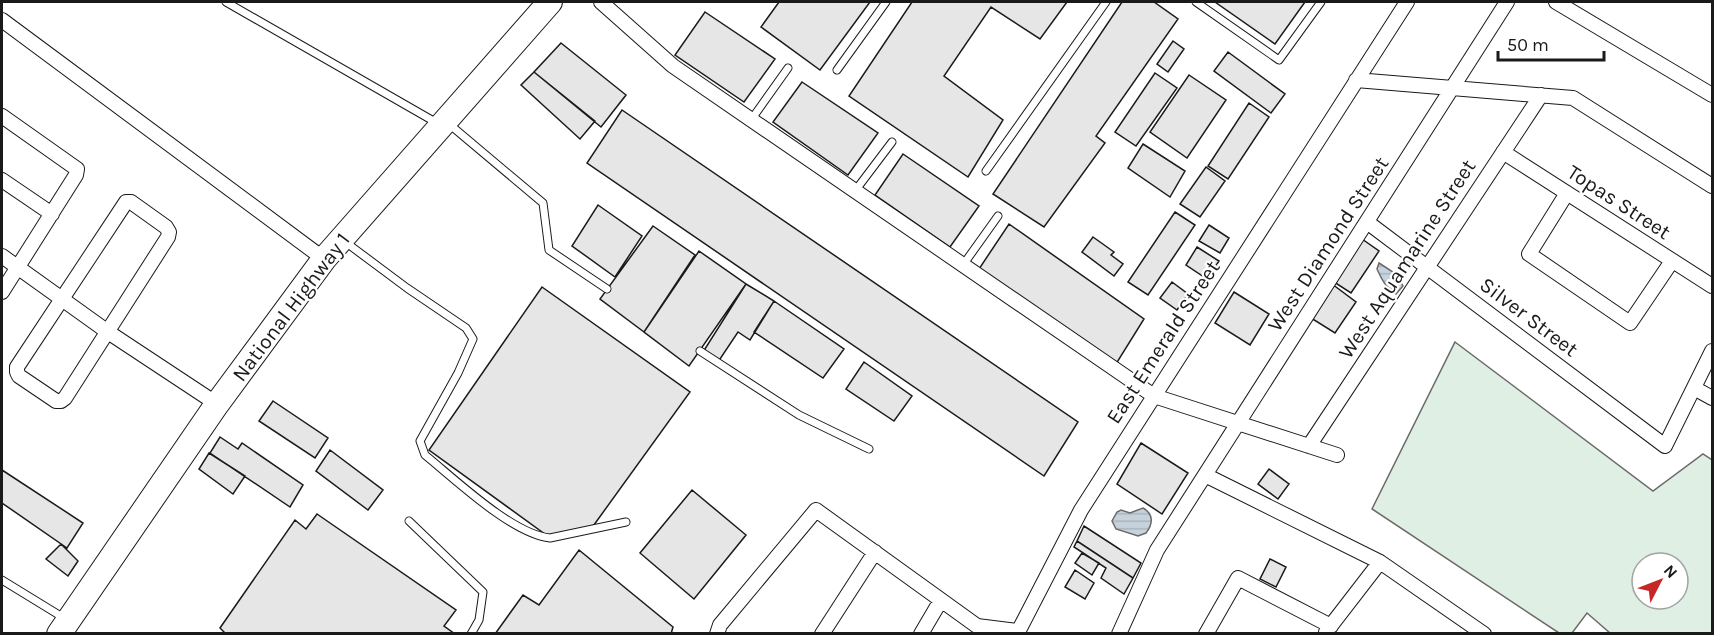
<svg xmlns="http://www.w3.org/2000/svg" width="1714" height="635" viewBox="0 0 1714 635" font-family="Karla,sans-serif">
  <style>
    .grass { fill: #e0efe3; stroke: #6a6a6a; stroke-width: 1.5; fill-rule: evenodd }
    .water { fill: url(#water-rules); stroke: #6a6a6a; stroke-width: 1.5 }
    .building { fill: #e6e6e6; stroke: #1a1a1a; stroke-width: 1.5 }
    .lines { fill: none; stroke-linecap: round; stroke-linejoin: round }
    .lane-casing { stroke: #1a1a1a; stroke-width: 9 }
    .street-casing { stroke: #1a1a1a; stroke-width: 16 }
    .highway-casing { stroke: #1a1a1a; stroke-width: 26 }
    .lane { stroke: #fff; stroke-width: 7 }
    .street { stroke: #fff; stroke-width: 14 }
    .highway { stroke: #fff; stroke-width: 24 }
    .labels { text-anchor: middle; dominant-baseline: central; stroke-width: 4.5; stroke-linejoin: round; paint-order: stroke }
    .street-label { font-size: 21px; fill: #1a1a1a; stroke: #fff }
  </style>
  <defs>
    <pattern id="water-rules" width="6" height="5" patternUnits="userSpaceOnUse" patternTransform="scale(1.5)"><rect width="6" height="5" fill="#c6d2dc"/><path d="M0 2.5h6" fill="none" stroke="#aab4bc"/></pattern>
  </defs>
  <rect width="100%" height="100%" fill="#fff"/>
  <path class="grass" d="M1455 342 1653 491 1703 454 1712 460V633H1610L1587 613 1572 633H1559L1372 509ZM1642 563H1678V599H1642Z"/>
  <path class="water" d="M1379 263 1396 274 1403 286 1396 294C1386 288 1382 280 1377 269Z
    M1143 508C1154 514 1153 524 1146 533L1138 536 1116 529 1112 521 1117 512 1121 510 1130 513Z"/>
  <path class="building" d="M779 2H870L820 70 761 27Z
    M912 2H1067L1040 39 991 7 944 76 1003 120 968 177 849 96Z
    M1122 2H1154L1178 19 1096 136 1105 143 1044 227 993 194Z
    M1215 2H1305L1275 44Z
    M705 12 775 59 744 102 675 55Z
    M1173 41 1184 49 1168 72 1157 64Z
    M561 43 626 95 601 127 534 72Z
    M1228 52 1285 94 1271 113 1214 71Z
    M534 72 595 121 580 139 521 85Z
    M1155 73 1177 88 1136 146 1115 132Z
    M1189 75 1226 100 1187 158 1150 132Z
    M802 82 878 133 848 175 773 122Z
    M1249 103 1269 117 1228 179 1208 166Z
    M622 110 1078 422 1044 476 587 163Z
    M1143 144 1185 171 1170 197 1128 168Z
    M903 154 979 206 950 247 875 195Z
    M1206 167 1225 181 1200 217 1180 204Z
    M598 205 642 236 615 277 572 246Z
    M1175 212 1195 225 1148 295 1128 282Z
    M1009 224 1144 319 1116 364 979 269Z
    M1209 225 1229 238 1220 253 1199 241Z
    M653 226 695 255 644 332 600 299Z
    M1093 237 1114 252 1111 255 1123 264 1114 276 1082 252Z
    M1362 239 1379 251 1351 293 1334 282Z
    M1197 247 1219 261 1207 279 1186 265Z
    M699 251 746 284 689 366 644 332Z
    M1172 282 1188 294 1177 310 1160 298Z
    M746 284 774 301 750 340 738 332 718 362 703 352Z
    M1332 284 1356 302 1335 333 1311 318Z
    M542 287 690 392 591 529 549 537 429 450Z
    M1234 292 1269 314 1250 345 1215 323Z
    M774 301 844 349 823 378 754 332Z
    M864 362 912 396 894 421 846 389Z
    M273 401 328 438 315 458 259 421Z
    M220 437 238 449 242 443 303 485 290 507 210 453Z
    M1141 443 1188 473 1162 514 1117 484Z
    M330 450 383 490 368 510 316 471Z
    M209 453 245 476 233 494 199 469Z
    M1269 469 1289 484 1278 499 1258 484Z
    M2 470 83 523 67 548 2 503Z
    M692 490 746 535 694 599 640 553Z
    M317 514 456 610 444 626 455 634H226L220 628 295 520 306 529Z
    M1084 526 1141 563 1133 578 1077 541Z
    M1077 541 1133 578 1124 594 1101 578 1106 568 1074 547Z
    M61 544 78 561 68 576 46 559Z
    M579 550 673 627 671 634H495L523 595 539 605Z
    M1082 553 1099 563 1092 575 1075 563Z
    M1270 559 1286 567 1276 587 1260 579Z
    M1075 570 1094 583 1085 599 1065 587Z"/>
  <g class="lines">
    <defs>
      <path id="lane" d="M226 2 437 123
        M1196 2 1279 60 1321 2
        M837 70 886 2
        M751 120 788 68
        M449 124 543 203 549 250 607 289
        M986 171 1106 2
        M855 191 892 142
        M344 241 407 288 466 328 473 339 458 373 420 441 425 455C456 480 512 534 550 538L626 522
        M963 265 998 216
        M700 351 799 415 869 449
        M409 521 483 592 479 620 471 634
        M2 580 64 618"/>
      <path id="street" d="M601 2 673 66 1154 396 1337 455
        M1556 2 1712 95
        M2 20 324 259
        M1356 80 1573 98 1712 186
        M2 116 77 169 76 175 2 292
        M1503 152 1712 286
        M2 180 52 214
        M1567 193 1529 254 1630 323 1672 261
        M126 202H131L166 227 169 232 168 237 65 398 61 401H56L19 376 17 372V367Z
        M1367 222 1665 446 1712 351
        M2 256 108 332 217 404
        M1694 388 1712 398
        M1309 446 1541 95
        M1205 475 1380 562 1484 634
        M1326 632 1380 562
        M717 634 720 625 816 510 977 626 1017 631
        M822 634 875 552
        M921 634 941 600
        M1017 634 1081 510 1407 2
        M1119 634 1157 550 1507 2
        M1206 634 1238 578 1331 626"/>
      <path id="highway" d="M59 634 217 404 324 259 550 2"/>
    </defs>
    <use href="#lane" class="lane-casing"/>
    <use href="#street" class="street-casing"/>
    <use href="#highway" class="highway-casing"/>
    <use href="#lane" class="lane"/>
    <use href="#street" class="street"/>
    <use href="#highway" class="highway"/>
  </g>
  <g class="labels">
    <g class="street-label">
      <text transform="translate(1619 202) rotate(33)">Topas Street</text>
      <text transform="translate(1328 244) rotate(-57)">West Diamond Street</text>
      <text transform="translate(1407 259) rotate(-57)">West Aquamarine Street</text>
      <text transform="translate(291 307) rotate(-53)">National Highway 1</text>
      <text transform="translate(1529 317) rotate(37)">Silver Street</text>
      <text transform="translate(1163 342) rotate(-57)">East Emerald Street</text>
    </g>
  </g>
  <rect width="1714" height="635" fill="none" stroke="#1a1a1a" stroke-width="6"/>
  <g transform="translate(1660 581) rotate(48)"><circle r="28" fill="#ffffff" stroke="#a3a3a3" stroke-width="1.5"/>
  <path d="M0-4.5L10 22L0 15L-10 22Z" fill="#c62828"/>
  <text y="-9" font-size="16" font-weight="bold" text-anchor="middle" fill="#1a1a1a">N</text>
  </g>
  <path d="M1498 51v9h106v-9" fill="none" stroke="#1a1a1a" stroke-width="3"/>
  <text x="1507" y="51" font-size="18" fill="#1a1a1a" stroke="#ffffff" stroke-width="4.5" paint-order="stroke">50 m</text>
</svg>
